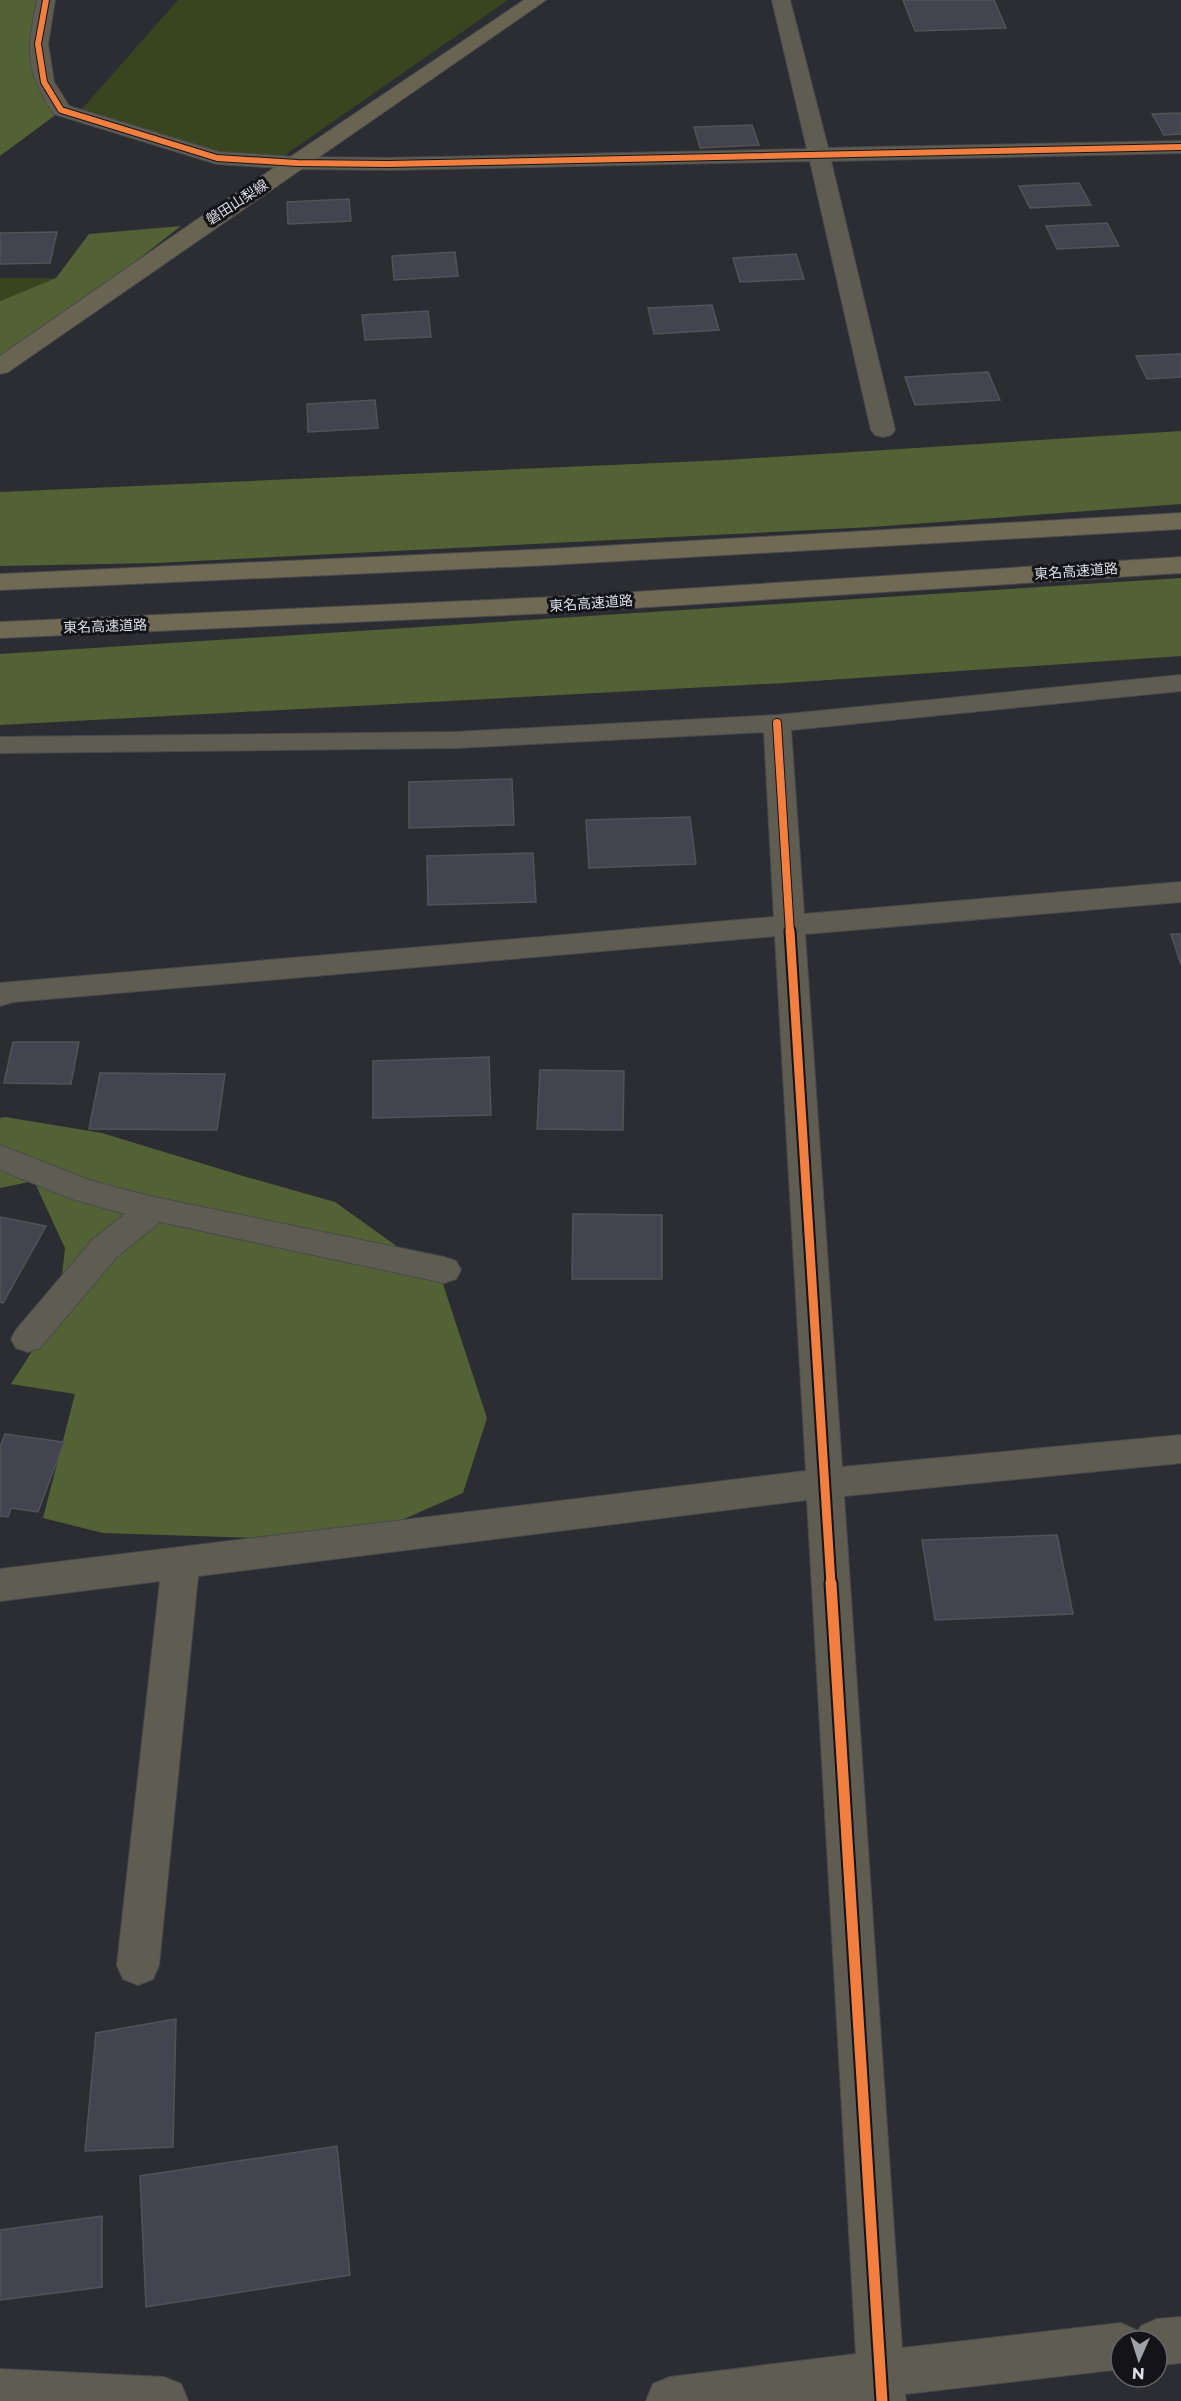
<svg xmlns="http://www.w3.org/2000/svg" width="1181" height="2401" viewBox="0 0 1181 2401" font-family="Montserrat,'Noto Sans JP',sans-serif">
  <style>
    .green { fill: #38451f }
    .forest { fill: #526235 }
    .building { fill: #43444f; stroke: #525357; stroke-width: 1.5 }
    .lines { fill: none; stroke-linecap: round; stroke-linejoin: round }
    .minor-casing { stroke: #494a4e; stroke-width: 2 }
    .major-casing { stroke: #494a4e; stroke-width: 2 }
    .highway-casing { stroke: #494a4e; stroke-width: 2 }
    .minor { fill: #5f5c52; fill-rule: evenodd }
    .major { fill: #696452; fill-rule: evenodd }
    .highway { fill: #706a55; fill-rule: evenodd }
    .cycleway-far3-casing { stroke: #141418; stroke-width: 8 }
    .cycleway-far2-casing { stroke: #141418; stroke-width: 10 }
    .cycleway-far1-casing { stroke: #141418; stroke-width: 13 }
    .cycleway-casing { stroke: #141418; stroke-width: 15 }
    .cycleway-far3 { stroke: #f27e40; stroke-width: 6 }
    .cycleway-far2 { stroke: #f27e40; stroke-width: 8 }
    .cycleway-far1 { stroke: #f27e40; stroke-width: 9 }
    .cycleway { stroke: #f27e40; stroke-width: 11 }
    .labels { text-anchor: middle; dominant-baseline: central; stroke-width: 6; stroke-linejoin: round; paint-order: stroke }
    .far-street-label { font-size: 14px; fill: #dedfe5; stroke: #141418 }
  </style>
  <rect width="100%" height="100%" fill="#2c2d32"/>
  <path class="green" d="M178 0H508L282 157 210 156 82 109Z
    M0 278H56L0 301Z"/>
  <path class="forest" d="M0 0H46L44 82 54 116 0 156Z
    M181 226 0 367V301L56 278 89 234Z
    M1181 431V504L872 527 156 563 0 566V492L726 460Z
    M1181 578V656L784 683 0 725V654Z
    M5 1117 102 1133 243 1176 335 1202 441 1278 487 1418 463 1493 354 1541 103 1533 43 1518 75 1394 11 1384 58 1311 65 1248 34 1181 0 1188V1118Z"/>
  <path class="building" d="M903 0H994L1006 28 915 31Z
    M1181 113V134L1164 135 1152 114Z
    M752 125 759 145 700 148 694 127Z
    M1079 183 1091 205 1030 208 1019 186Z
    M349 199 351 221 288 224 287 202Z
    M1107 223 1119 246 1057 249 1046 226Z
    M57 232 50 263 0 264V233Z
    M455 252 458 276 394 280 392 256Z
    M796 254 804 279 740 282 733 258Z
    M712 305 719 330 654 334 648 308Z
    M428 311 431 337 365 340 362 315Z
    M1181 354V377L1147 379 1136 356Z
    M988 372 1000 400 915 405 905 377Z
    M375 400 378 428 308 432 307 404Z
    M512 779 514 825 409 828V782Z
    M690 817 696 864 589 868 586 820Z
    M533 853 536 902 428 905 427 856Z
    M1171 934H1181V965Z
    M13 1042H79L71 1084 4 1083Z
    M489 1057 491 1115 373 1118V1061Z
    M540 1070 624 1071 623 1130 537 1129Z
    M100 1073 225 1074 217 1130 89 1129Z
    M573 1214 662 1215V1279H572Z
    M0 1217 46 1226 3 1303 0 1302Z
    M5 1434 64 1442 38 1512 11 1508 8 1517 0 1516V1447Z
    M1057 1535 1073 1614 935 1620 922 1540Z
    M176 2019 173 2147 85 2151 96 2033Z
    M337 2146 350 2275 146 2307 140 2176Z
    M102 2216V2287L0 2300V2230Z"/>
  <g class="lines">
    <defs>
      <path id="minor" d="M37 0H55L48 44 54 82 69 106 219 152 297 157 388 158 807 149 772 0H790L828 148 1181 141V153L831 161 895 430 891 435 883 437 875 435 871 430 810 161 388 170 297 169 217 164 54 114C24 70 27 50 37 0Z
        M1181 675V691L791 730 804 914 1181 882V902L805 934 842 1467 1181 1435V1463L844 1496 902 2348 1121 2323 1138 2331 1141 2326 1157 2319 1181 2317V2363L1157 2365V2341H1121V2369L905 2394 906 2401H646L653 2384 670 2377 856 2354 807 1500 198 1576 159 1965 153 1979 138 1985 123 1979 117 1965 160 1581 0 1601V1569L806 1471 775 936 13 1002 0 1006V983L774 917 764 732 455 748 0 753V737L455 732 777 715Z
        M0 1145 92 1181 154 1197 444 1257 456 1261 461 1270 456 1279 444 1283 160 1222 117 1257 40 1348 28 1352 16 1348 11 1339 16 1330 93 1239 125 1214 72 1199 0 1170Z
        M0 2369 164 2377 181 2384 188 2401H0Z"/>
      <path id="major" d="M524 0H546L8 372 0 374V356L192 223Z"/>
      <path id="highway" d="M1181 513V529L550 565 0 590V574L550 549Z
        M1181 557V573L555 613 0 638V622L555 597Z"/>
    </defs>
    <use href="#minor" class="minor-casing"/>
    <use href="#major" class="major-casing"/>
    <use href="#highway" class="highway-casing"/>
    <use href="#minor" class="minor"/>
    <use href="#major" class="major"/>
    <use href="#highway" class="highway"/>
    <defs>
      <path id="cycleway-far3" d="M46 0 38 44 44 82 61 110 217 158 297 163 388 164 1181 147"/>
      <path id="cycleway-far2" d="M777 723 790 933"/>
      <path id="cycleway-far1" d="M790 931 831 1584"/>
      <path id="cycleway" d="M831 1583 882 2401"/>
    </defs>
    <use href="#cycleway-far3" class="cycleway-far3-casing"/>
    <use href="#cycleway-far2" class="cycleway-far2-casing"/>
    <use href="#cycleway-far1" class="cycleway-far1-casing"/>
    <use href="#cycleway" class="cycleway-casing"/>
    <use href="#cycleway-far3" class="cycleway-far3"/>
    <use href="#cycleway-far2" class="cycleway-far2"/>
    <use href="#cycleway-far1" class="cycleway-far1"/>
    <use href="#cycleway" class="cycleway"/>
  </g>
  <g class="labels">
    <g class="far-street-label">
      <text transform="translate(237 202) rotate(-33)">磐田山梨線</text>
      <text transform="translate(1076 571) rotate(-4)">東名高速道路</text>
      <text transform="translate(591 603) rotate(-4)">東名高速道路</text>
      <text transform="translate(105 626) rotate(-2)">東名高速道路</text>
    </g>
  </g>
  <g transform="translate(1139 2359) rotate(183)"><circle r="28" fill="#141418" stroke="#65656a" stroke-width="1.5"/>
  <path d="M0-4.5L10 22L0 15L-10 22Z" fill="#a0a1a6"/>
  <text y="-9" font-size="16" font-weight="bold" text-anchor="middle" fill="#dedfe5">N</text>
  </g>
</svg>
